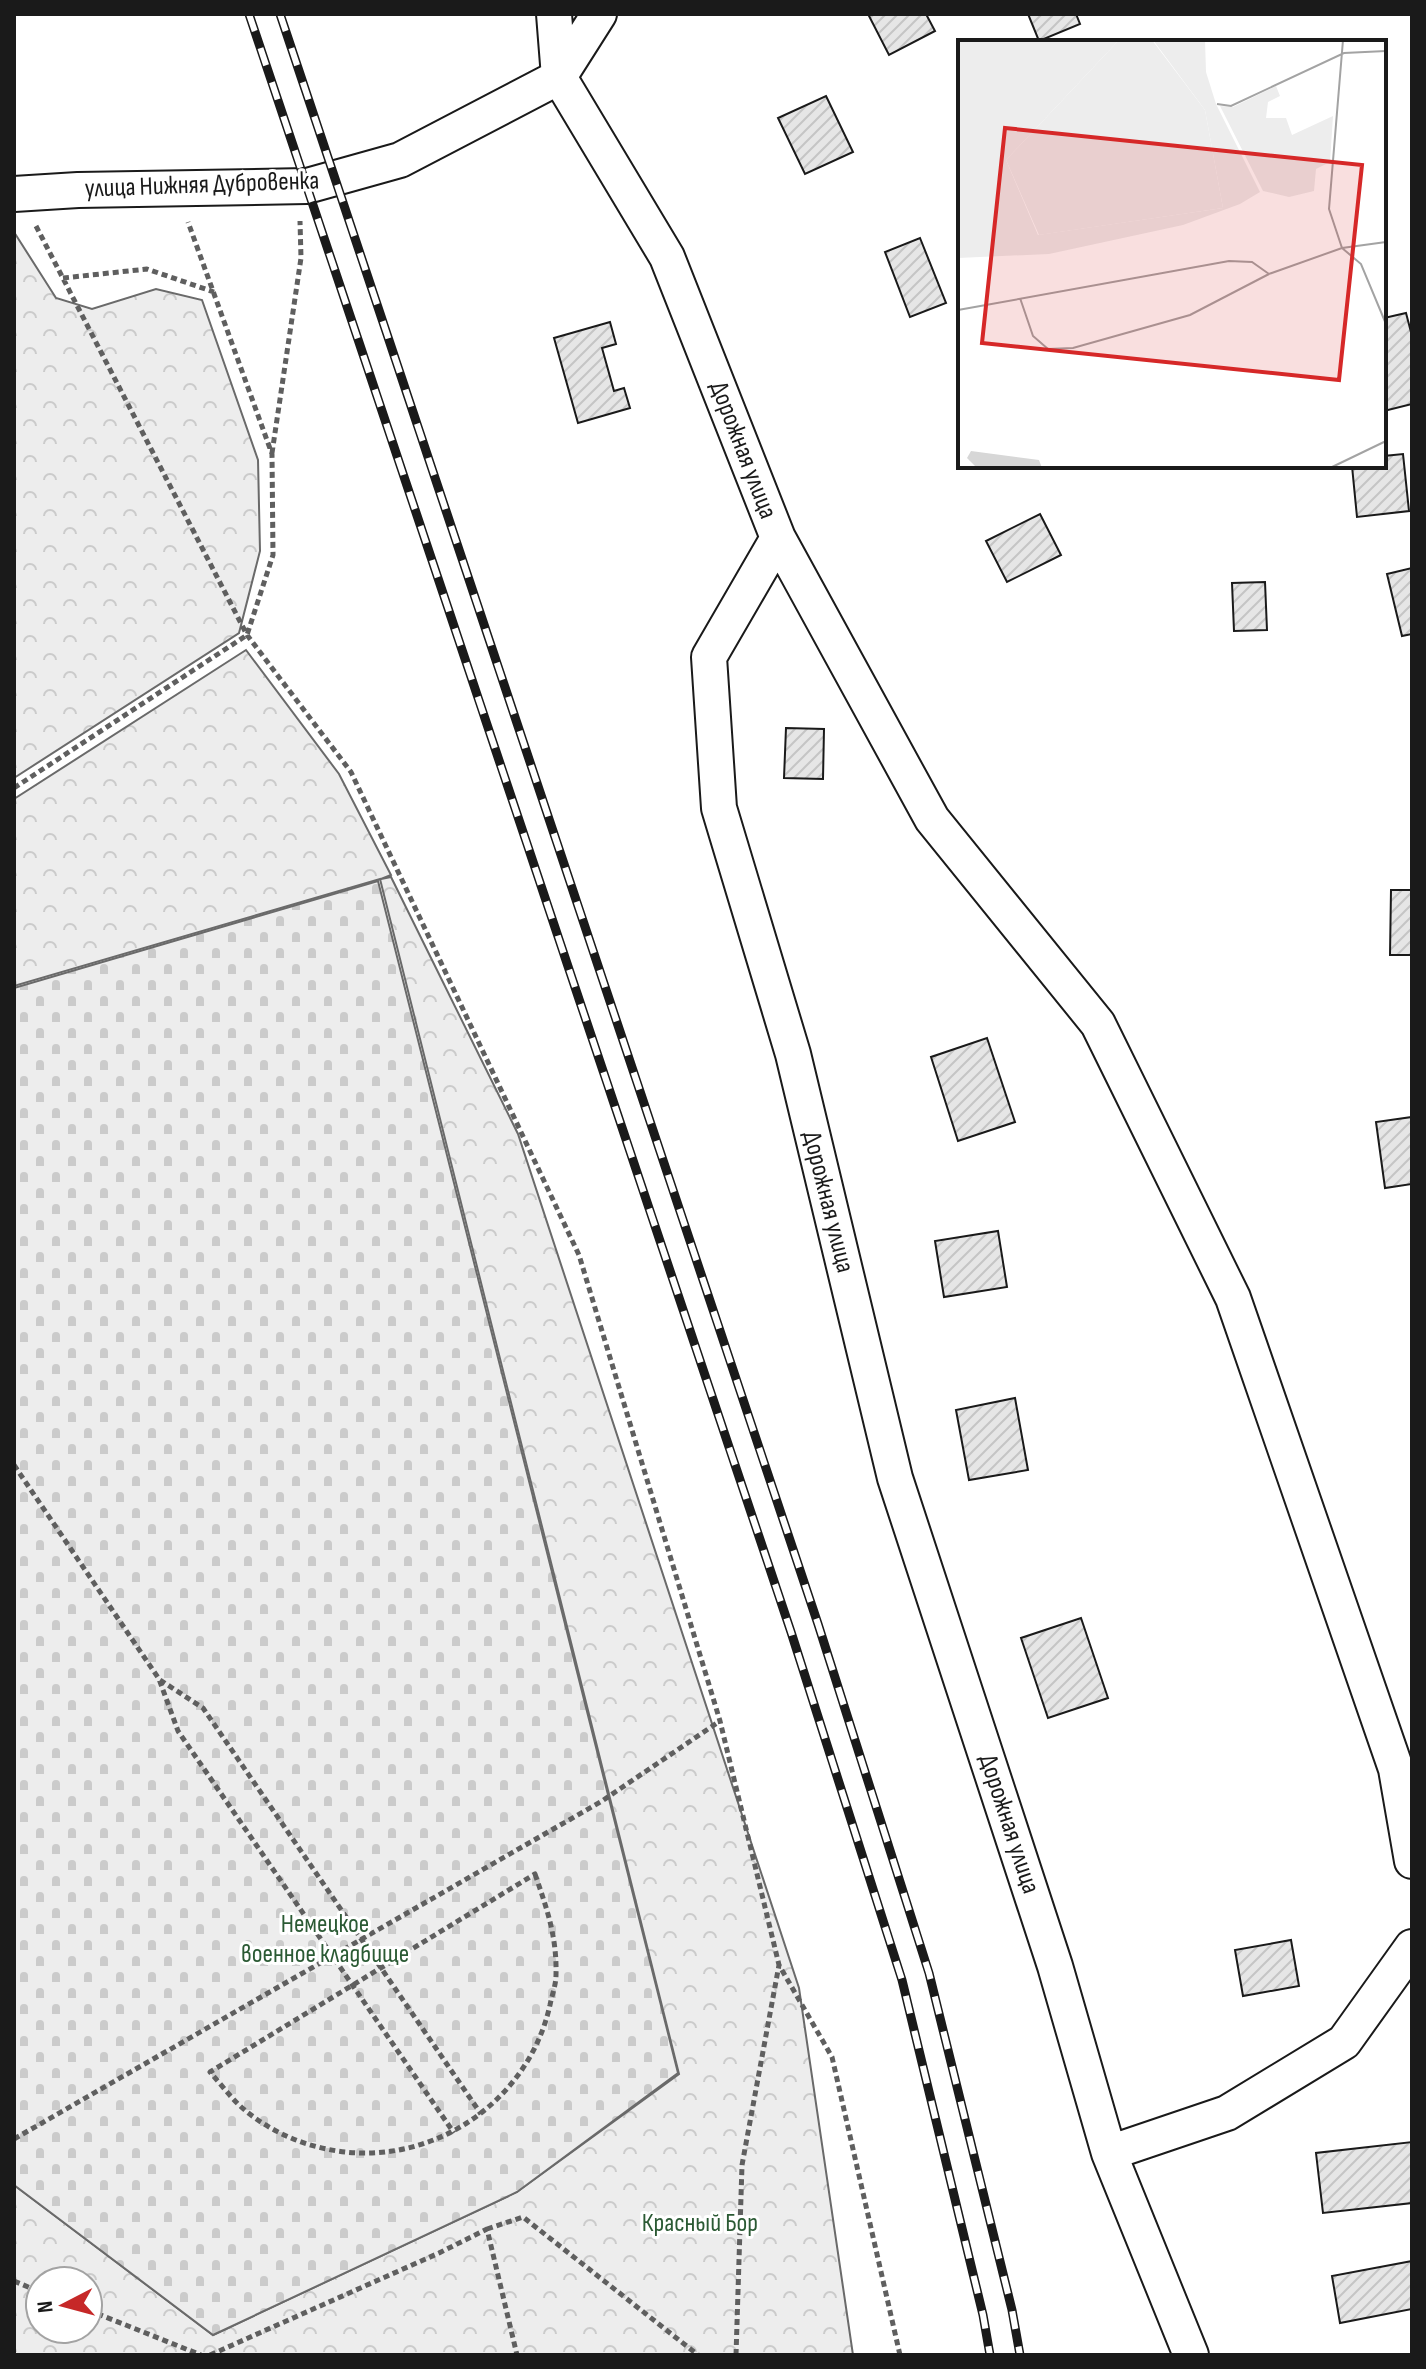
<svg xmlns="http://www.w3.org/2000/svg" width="1426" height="2369" viewBox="0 0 1426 2369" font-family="'Sofia Sans Condensed',sans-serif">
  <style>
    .forest { fill: url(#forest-crowns); stroke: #6a6a6a; stroke-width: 2; fill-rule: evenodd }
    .cemetery { fill: url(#cemetery-stones); stroke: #6a6a6a; stroke-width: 2 }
    .building { fill: url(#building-hatch); stroke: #1a1a1a; stroke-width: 2 }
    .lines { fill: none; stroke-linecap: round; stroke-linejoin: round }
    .minor-casing { stroke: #1a1a1a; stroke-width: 38 }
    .path { stroke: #5f5f5f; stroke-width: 5; stroke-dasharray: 6 4; stroke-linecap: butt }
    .minor { stroke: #fff; stroke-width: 34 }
    .rail-casing { stroke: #1a1a1a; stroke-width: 9 }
    .rail { stroke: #fff; stroke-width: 6; stroke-dasharray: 18; stroke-linecap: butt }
    .labels { text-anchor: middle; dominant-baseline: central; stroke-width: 6; stroke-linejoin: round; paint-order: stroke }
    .street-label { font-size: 26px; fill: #1a1a1a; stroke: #fff }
    .park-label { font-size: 26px; fill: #2b5a34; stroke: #fff }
    .inset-road { fill: none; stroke: #a3a3a3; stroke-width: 2 }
    .view { fill: #d62828; fill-opacity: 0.15; stroke: #d62828; stroke-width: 4 }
    .inset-edge { fill: none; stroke: #1a1a1a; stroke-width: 4 }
  </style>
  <defs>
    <pattern id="forest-crowns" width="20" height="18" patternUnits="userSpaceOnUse" patternTransform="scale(2)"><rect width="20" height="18" fill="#ededed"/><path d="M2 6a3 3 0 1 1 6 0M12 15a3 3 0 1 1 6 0" fill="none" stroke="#cbcbcb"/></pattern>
    <pattern id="cemetery-stones" width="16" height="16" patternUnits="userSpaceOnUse" patternTransform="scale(2)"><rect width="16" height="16" fill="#ededed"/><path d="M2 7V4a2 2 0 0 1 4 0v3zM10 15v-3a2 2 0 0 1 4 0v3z" fill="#cbcbcb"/></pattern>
    <pattern id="building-hatch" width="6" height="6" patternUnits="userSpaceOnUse" patternTransform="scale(2)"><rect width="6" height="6" fill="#e6e6e6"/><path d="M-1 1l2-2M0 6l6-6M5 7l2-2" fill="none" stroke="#c5c5c5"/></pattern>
  </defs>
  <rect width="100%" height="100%" fill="#fff"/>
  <path class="forest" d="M14 232 56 298 92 309 156 289 202 300 258 460 260 551 239 633 14 778Z
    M246 650 339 774 391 875 381 879 391 877 518 1134 799 1988 853 2355H14V2185L213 2335 517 2192 679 2074 380 879 14 986V799ZM40 2281H88V2329H40Z"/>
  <path class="cemetery" d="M378 881 678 2073 517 2192 213 2335 14 2185V988Z"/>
  <path class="building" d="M868 14H926L935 31 889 55Z
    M1028 14H1076L1080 24 1039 41Z
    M826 96 853 152 805 174 778 118Z
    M920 238 946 303 910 317 885 252Z
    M1406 313 1412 336V404L1384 411V318Z
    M610 322 616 344 602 348 614 391 624 388 630 408 578 423 554 338Z
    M1403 454 1409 511 1357 517 1352 466H1384V456Z
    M1040 514 1061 555 1007 582 986 541Z
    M1412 568V634L1402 636 1387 574Z
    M1265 582 1267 630 1234 631 1232 583Z
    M786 728 824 729 823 779 784 778Z
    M1391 890H1412V955H1390Z
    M987 1038 1015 1122 958 1141 931 1057Z
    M1412 1117V1184L1385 1188 1376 1122Z
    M998 1231 1007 1287 944 1297 935 1241Z
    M1015 1398 1028 1470 969 1480 956 1410Z
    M1081 1618 1108 1698 1048 1718 1021 1638Z
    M1291 1940 1299 1986 1243 1996 1235 1950Z
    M1412 2142V2203L1323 2213 1316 2153Z
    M1412 2261V2309L1340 2323 1332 2276Z"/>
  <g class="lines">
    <defs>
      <path id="minor" d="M554 14 559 77 667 257 778 538 709 657 719 808 793 1054 895 1478 1055 1966 1109 2153 1191 2355
        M559 77 599 14
        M14 194 78 190 307 186 400 160 559 77
        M778 538 932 819 1098 1024 1233 1298 1396 1769 1412 1861
        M1109 2153 1227 2113 1344 2042 1412 1947"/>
    </defs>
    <use href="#minor" class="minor-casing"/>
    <path class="path" d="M36 226 247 635 351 772 579 1255 720 1721 779 1965 832 2057 900 2355
      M63 278 147 269 214 292
      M272 453 301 258 300 221
      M14 788 247 635 273 555 272 454 188 222
      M14 1465 159 1679 178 1731 454 2133
      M160 1680 203 1708 481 2114
      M535 1874C547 1909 557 1937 556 1975 556 1985 552 1995 550 2005 527 2108 421 2174 318 2147 289 2140 259 2124 238 2104 228 2094 219 2082 210 2072Z
      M14 2139 602 1801 720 1721
      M487 2229 523 2217 698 2355
      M14 2281 40 2292
      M88 2310 201 2355
      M210 2355 439 2253 487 2229 517 2355
      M736 2355 742 2165 779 1965"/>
    <use href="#minor" class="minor"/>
    <defs>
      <path id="rail" d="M249 14 791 1632 902 1980 983 2315 990 2355
        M280 14 818 1624 929 1973 1012 2310 1020 2355"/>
    </defs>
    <use href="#rail" class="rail-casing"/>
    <use href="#rail" class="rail"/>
  </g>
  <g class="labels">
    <g class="street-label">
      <text transform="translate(202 185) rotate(-2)">улица Нижняя Дубровенка</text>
      <text transform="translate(743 450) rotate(69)">Дорожная улица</text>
      <text transform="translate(828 1202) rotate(76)">Дорожная улица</text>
      <text transform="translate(1009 1824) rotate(72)">Дорожная улица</text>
    </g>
    <g class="park-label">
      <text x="325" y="1924">Немецкое<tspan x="325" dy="30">военное кладбище</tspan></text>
      <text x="700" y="2223">Красный Бор</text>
    </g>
  </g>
  <g transform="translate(958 40)">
    <rect width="428" height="428" fill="#fff"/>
    <path d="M0 0H161L48 120 80 195 265 168 247 70 195 0H247L248 32 258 64 302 152 282 164 225 185 91 214 0 218ZM318 46 322 56 310 62 308 78H328L334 95 375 76 372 122 358 129 356 151 331 157 305 151 262 66 275 67Z" fill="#ededed"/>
    <path d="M161 0H194L247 70 265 168 81 195 48 120Z" fill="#ededed"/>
    <path d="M13 411 81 420 84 428H19L9 418Z" fill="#d7d7d7"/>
    <path class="inset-road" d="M259 64 273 66 386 13 428 11M384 208 371 169 385 0M384 208 403 224 428 284M62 258 75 296 90 309 115 308 232 275 311 234M0 270 271 221 294 222 311 234 384 208 428 202M372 428 428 401"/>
    <path class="view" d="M47 88 404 125 381 340 24 303Z"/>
    <rect width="428" height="428" class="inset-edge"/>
  </g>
  <rect width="1426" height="2369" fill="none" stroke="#1a1a1a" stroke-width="32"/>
  <g transform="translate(64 2305) rotate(264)"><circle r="38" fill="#ffffff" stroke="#a3a3a3" stroke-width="2"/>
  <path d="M0-6L14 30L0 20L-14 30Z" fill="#c62828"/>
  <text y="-12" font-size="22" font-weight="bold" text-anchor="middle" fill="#1a1a1a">N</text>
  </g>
</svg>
